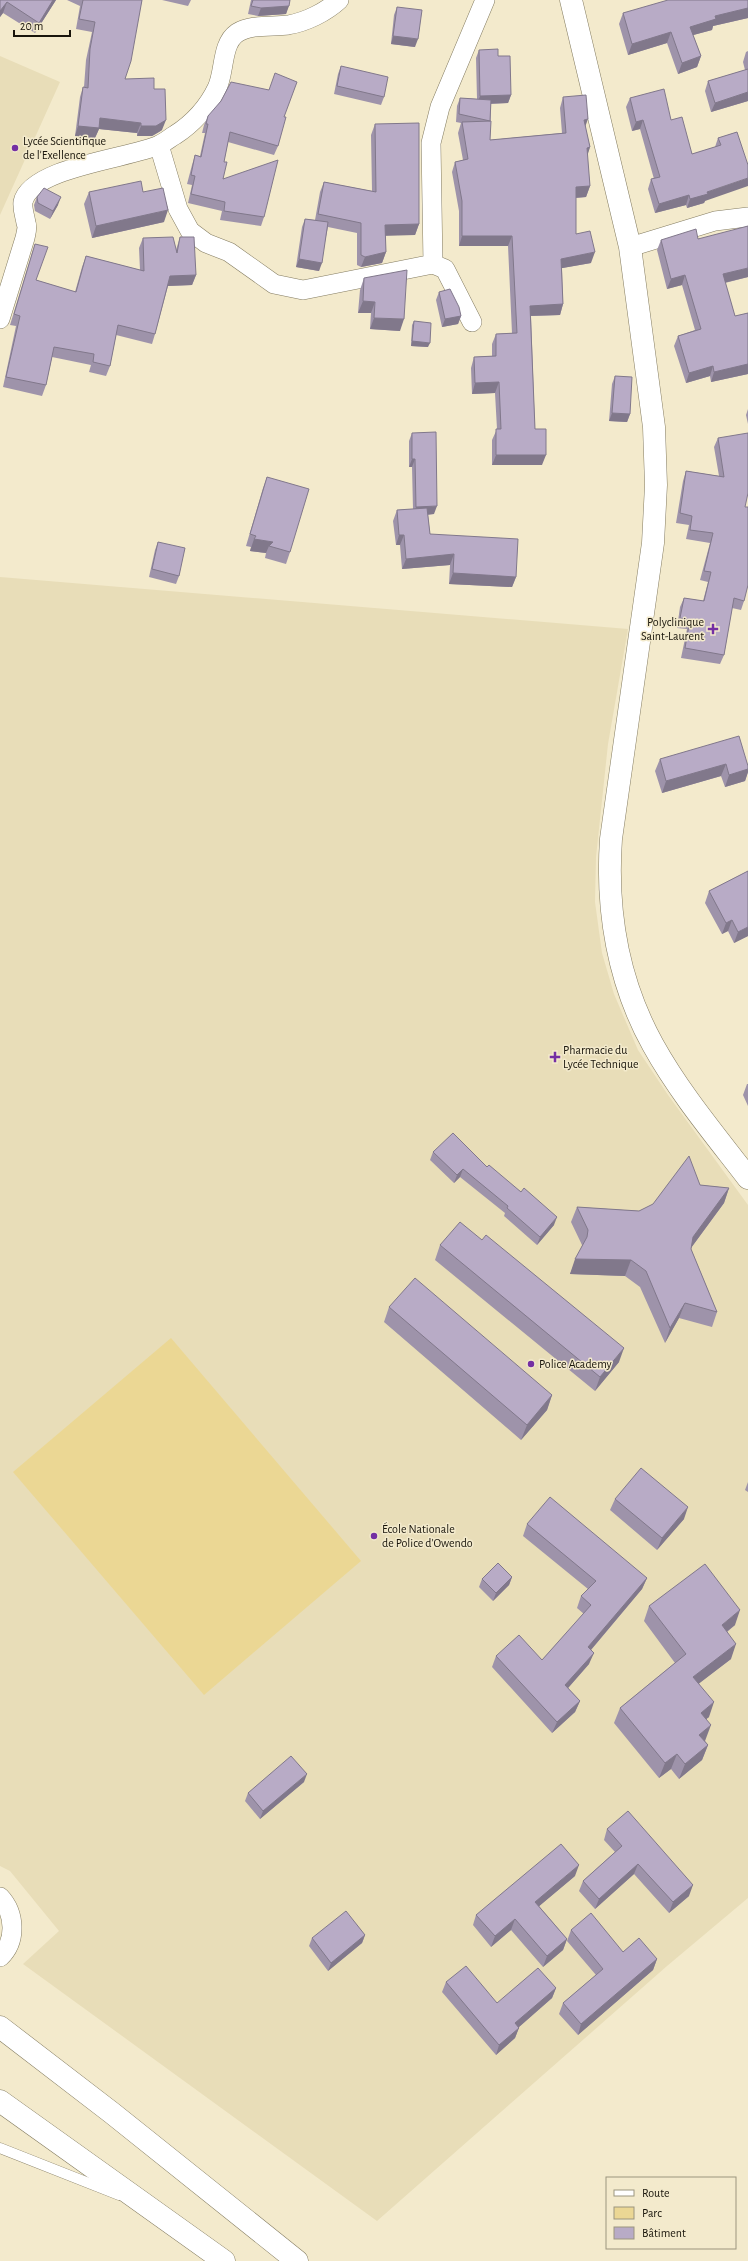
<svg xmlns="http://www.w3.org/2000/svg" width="748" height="2261" viewBox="0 0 748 2261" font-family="'Alegreya Sans',sans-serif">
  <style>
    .built { fill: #e8ddb8 }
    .green { fill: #ebd794 }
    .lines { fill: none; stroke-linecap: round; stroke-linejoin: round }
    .service-casing { stroke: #847c61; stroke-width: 11 }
    .minor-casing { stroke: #847c61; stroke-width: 20 }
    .tertiary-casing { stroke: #847c61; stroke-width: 23 }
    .trunk-casing { stroke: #847c61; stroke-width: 23 }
    .service { stroke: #fff; stroke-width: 10 }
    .minor { stroke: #fff; stroke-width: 19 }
    .tertiary { stroke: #fff; stroke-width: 22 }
    .trunk { stroke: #fff; stroke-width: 22 }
    .wall { fill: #9e93aa }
    .shaded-wall { fill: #81788b }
    .building { fill: #b8abc6; stroke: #81788b }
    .poi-dot { fill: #742fa3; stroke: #f3eacc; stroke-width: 1.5 }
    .labels { text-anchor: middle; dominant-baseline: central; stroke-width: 3; stroke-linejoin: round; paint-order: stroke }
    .poi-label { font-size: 12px; fill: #19150b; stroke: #f3eacc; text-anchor: start }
  </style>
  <rect width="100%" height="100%" fill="#f3eacc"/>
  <path class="built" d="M0 56 60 82 0 215Z
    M0 577 628 629 608 744 596 857 595 902 602 953 614 994 638 1050 668 1095 748 1205V1898L667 1966 377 2221 23 1964 59 1931 10 1871 0 1866Z"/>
  <path class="green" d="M171 1338 361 1561 204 1695 13 1472Z"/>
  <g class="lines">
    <defs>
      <path id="service" d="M0 2148 119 2195"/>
      <path id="minor" d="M159 145 178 209 190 231 206 243 229 252 274 284 303 290 433 264 445 269 472 322
        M630 247 715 221 748 217
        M433 264 431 143 440 107 485 0
        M0 319 25 238C26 233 28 227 26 223 25 216 22 209 23 202 31 167 131 158 159 145 165 142 170 138 175 135 192 124 208 107 217 88 225 72 221 44 237 33 251 24 273 27 288 25 306 22 326 12 339 0
        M0 1897C15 1913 17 1941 0 1957"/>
      <path id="tertiary" d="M571 0 630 247 654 427 656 485 653 543 611 839C606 910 618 982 653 1045 679 1092 715 1135 748 1178"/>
      <path id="trunk" d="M0 2027 112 2113 297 2261
        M0 2101 224 2261"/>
    </defs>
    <use href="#service" class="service-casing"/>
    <use href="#minor" class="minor-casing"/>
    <use href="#tertiary" class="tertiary-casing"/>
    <use href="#trunk" class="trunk-casing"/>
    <use href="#service" class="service"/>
    <use href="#minor" class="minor"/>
    <use href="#tertiary" class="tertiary"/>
    <use href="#trunk" class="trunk"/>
  </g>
  <path class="wall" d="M0 0H56L35 33 3 13 0 17Z
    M67 0H142L125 79 154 89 162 130 152 136H137V133L99 129 95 138 75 136 80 97 83 87H84L86 60 92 32 76 29 80 6Z
    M162 0H191L188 6Z
    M251 0H290L286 14 258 16 248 14Z
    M748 0V18L713 26 712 30 693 35 701 56 697 67 678 74 667 43 628 55 619 24 623 13Z
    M397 7 415 47 391 44 394 15Z
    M479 50 498 56 511 95 508 103 491 104 490 140 562 133 560 108 563 97 585 126 590 147 587 155 590 186 586 197 576 198V234L591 263 562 268 563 304 560 315 531 316 535 429 542 465H492V440L497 429 495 393 472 394 471 368 474 357 492 356V344L496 334 512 333 508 246H459V211L452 172 455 162 463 160 458 133 461 123 456 122 457 106 460 98 477 99 476 58Z
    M748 51V101L711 112 705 91 708 81 745 70 743 62 746 52Z
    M341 66 384 97 381 105 334 94 338 74Z
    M630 98 671 120 692 154 715 147 718 138 737 132 704 203 687 208 686 205 655 213 648 189 651 179H654L640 129 632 131 626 107Z
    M208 116 284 117 278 146 274 155 228 142 224 162 223 179 264 217 261 226 220 220 222 211 188 203 192 185 187 184 192 165 195 155 200 156 205 133H202L204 125Z
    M375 124 419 224 415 235H385L386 252 382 263 361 267 357 265V233L328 227 319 271 296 267 302 227 305 219 315 220 320 192 324 182 372 191 371 135Z
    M89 192H143L164 222 92 238 84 204Z
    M37 197 58 205 50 219 35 211 34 205Z
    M180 237 196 275 192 285 168 286 155 334 152 344 116 335 110 366 106 376 89 372 91 365 52 357 46 385 42 396 3 387 16 326 10 325 35 244 36 280 75 292 82 267 86 256 140 270 139 248 143 238 176 250Z
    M698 239 748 277 725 283 735 316 748 313V374L711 382 710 376 686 383 674 346 678 336 695 330 682 285 667 289 657 250 661 240Z
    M364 278 400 331 370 329 371 313H358L360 290Z
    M439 292 461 316 458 324 442 327 436 300Z
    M414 321 428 347 411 346 412 325Z
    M615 376 630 414 627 422 609 421 612 384Z
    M748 409V424L746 415Z
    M412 433 434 514 428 515 430 534 516 577 512 587 449 584 450 565 402 569 400 545H396L393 521 397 510 413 509 412 467H409V441Z
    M718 438 745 507 744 601 741 610 732 608 724 655 720 664 681 658 687 629 677 628 680 607 684 598 703 601 708 582 700 580 710 543 686 539 689 525 676 523 683 481 686 471 719 476 714 447Z
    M267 477 290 552 286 564 265 558 266 553 250 551 251 547 246 546 263 488Z
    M158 542 179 576 176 584 149 577 155 550Z
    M660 759 748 766V772L745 781 725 787 721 776 662 793 655 771Z
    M748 871V936L734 943 728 931 722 934 705 903 709 891Z
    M747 1084H748V1106L743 1095Z
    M433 1152 487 1167 521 1192 554 1225 537 1245 504 1216 505 1213 460 1177 454 1183 430 1160Z
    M700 1185 729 1188 724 1203 691 1248V1249L717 1312 712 1327 679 1318 665 1343 640 1287 625 1276 570 1274 582 1246V1245L571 1222 577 1207 639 1211Z
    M440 1245 619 1362 595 1391 435 1260Z
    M389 1307 552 1395 547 1410 521 1440 384 1322Z
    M748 1482V1492L745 1490Z
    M615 1499 684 1519 657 1550 610 1510Z
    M527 1524 647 1578 642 1589 591 1650 589 1664 568 1688 580 1701 575 1712 552 1733 492 1667 496 1656 542 1660 584 1614 577 1608 581 1596 588 1589 523 1536Z
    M512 1577 509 1585 493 1601 479 1587 482 1579Z
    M649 1606 735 1625 727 1632 731 1659 699 1683 709 1717 706 1719 705 1741 708 1745 702 1760 679 1779 671 1769 659 1778 614 1723 620 1708 675 1663 644 1621Z
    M304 1782 260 1819 245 1801 248 1793Z
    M607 1829 689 1896 669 1913 634 1874 595 1909 579 1891 583 1881 615 1852 604 1840Z
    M575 1876 539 1906 567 1939 563 1950 543 1967 511 1930 491 1947 473 1925 476 1915Z
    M571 1930 623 1952 657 1959 653 1970 578 2035 559 2014 563 2003 596 1975 567 1941Z
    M365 1935 362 1943 328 1971 309 1946 312 1938Z
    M446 1982 497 2003 556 1988 552 1998 519 2027 515 2038 496 2055 442 1992Z"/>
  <path class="shaded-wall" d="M53 0H56L35 33 39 23Z
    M7 2 3 13 0 17V11Z
    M289 6 286 14 258 16 261 8Z
    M748 8V18L713 26 712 30 686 37 690 27 715 16Z
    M671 32 667 43 628 55 632 44Z
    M393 36 418 39 415 47 391 44Z
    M701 56 697 67 678 74 682 63Z
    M748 92V101L711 112 715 103Z
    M511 95 508 103 477 104 480 96Z
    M100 118 141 123 137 133 99 129 95 138 75 136 78 126Z
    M588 119 584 130V120Z
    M166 120 162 130 159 132 152 136H137L141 126Z
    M643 120 640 129 632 131 636 122Z
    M590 147 587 157V148Z
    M748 178V186L705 201 704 203 687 208 690 199 707 192Z
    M590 186 586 197 572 198 576 187Z
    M689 195 686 205 655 213 659 204Z
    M61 197 58 205 50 219 53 211Z
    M168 210 164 222 92 238 96 226Z
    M419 224 415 235 381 236 385 225Z
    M462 236H512L508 246H459Z
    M386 252 382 263 361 267 365 257Z
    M595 252 591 263 557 269 561 259Z
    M299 259 322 263 319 271 296 267Z
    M748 268V277L719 284 723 274Z
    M196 275 192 285 167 286 170 276Z
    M685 275 682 285 667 289 671 279Z
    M363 301 375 302 371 313H358Z
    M563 304 560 315 527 316 530 306Z
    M461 316 458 324 442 327 445 319Z
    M374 318 404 319 400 331 370 329Z
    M412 341 430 343 428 347 411 346Z
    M748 364V374L711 382 714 372Z
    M713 366 710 376 686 383 689 373Z
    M499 382 495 393 472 394 475 383Z
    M612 413 630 414 627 422 609 421Z
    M496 455H546L542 465H492Z
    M412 459H415L412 467H409Z
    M437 506 434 514 413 515 416 507Z
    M399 535H404L400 545H396Z
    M254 539 273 542 269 546 266 553 250 551Z
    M454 554 450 565 402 569 406 559Z
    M453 573 516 577 512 587 449 584Z
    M726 764 721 776 662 793 666 781Z
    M748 769V772L745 781 725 787 729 775Z
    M732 920 728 931 722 934 726 923Z
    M748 927V936L734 943 738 932Z
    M463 1169 460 1177 454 1183 457 1175Z
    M729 1188 724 1203 688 1252 693 1237Z
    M557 1217 554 1225 537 1245 540 1237Z
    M575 1259 631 1260 625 1276 570 1274Z
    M685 1303 679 1318 665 1343 670 1328Z
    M624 1348 619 1362 595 1391 600 1377Z
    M552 1395 547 1410 521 1440 527 1425Z
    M688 1507 684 1519 657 1550 662 1538Z
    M512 1577 509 1585 493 1601 496 1593Z
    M647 1578 642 1589 584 1658 588 1647Z
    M740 1610 735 1625 716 1640 722 1625Z
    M736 1644 731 1659 688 1692 693 1677Z
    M594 1653 589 1664 561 1696 565 1685Z
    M580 1701 575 1712 552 1733 557 1722Z
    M714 1702 709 1717 695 1728 701 1713Z
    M711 1725 705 1741 694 1750 699 1735Z
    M708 1745 702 1760 679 1779 685 1764Z
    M677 1754 671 1769 659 1778 665 1763Z
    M307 1774 304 1782 260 1819 263 1811Z
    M638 1864 634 1874 595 1909 599 1899Z
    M579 1865 575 1876 531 1913 535 1902Z
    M693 1885 689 1896 669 1913 673 1902Z
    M515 1919 511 1930 491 1947 495 1936Z
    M365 1935 362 1943 328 1971 331 1963Z
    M567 1939 563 1950 543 1967 547 1956Z
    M657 1959 653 1970 578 2035 581 2024Z
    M556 1988 552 1998 511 2034 515 2023Z
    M519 2028 515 2038 496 2055 499 2045Z"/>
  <path class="building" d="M0 0H53L39 23 7 2 0 11Z
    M83 0H142L131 61 125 79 154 78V89H165L166 120 156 126H141V123L100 118 99 128 78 126 83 87 88 88 90 49 95 22 79 19Z
    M253 0H290L289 6 261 8 251 6Z
    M668 0H748V8L715 16 716 19 690 27 701 56 682 63 671 32 632 44 623 13Z
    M397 7 422 10 418 39 393 36Z
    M498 49V56H510L511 95 480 96 479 50Z
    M341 66 388 77 384 97 337 86Z
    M748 69V92L715 103 708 81Z
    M275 73 297 82 284 117H286L278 146 230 132 224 162H227L223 179 278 160 264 217 224 211 225 202 191 194 195 176 191 175 195 155 201 157 208 124H206L208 116 221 101 231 82 269 90Z
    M664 89 671 120 682 117 692 154 721 145 718 138 737 132 748 165V178L707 192 708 194 690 199 689 195 659 204 651 179 660 177 643 120 636 122 630 98Z
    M586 95 588 119 584 120 590 147 587 148 590 186 576 187V234L590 231 595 252 561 259 563 304 530 306 535 429H546V455H496V429H501L499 382 475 383 474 357 496 356V334L517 333 512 236H462V201L455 162 468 159 462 122 491 121 490 140 566 133 563 97Z
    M460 98 491 100 490 121 459 114Z
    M419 123V224L385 225 386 252 365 257 361 255V223L318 214 324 182 376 192 375 124Z
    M141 181 143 192 163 188 168 210 96 226 89 192Z
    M44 188 61 197 53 211 38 203 37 197Z
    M305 219 328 222 322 263 299 259Z
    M748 226V268L723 274 735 316 748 313V364L714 372 713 366 689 373 678 336 701 329 685 275 671 279 661 240 696 229 698 239Z
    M173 237 177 253 180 237H194L196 275 170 276 155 334 118 325 110 366 93 362 94 354 54 347 46 385 6 377 20 316 14 314 35 244 48 247 36 280 76 292 86 256 144 271 143 238Z
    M407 270 404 319 374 318 375 302 363 301 364 278Z
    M450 289 459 307 461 316 445 319 439 292Z
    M414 321 431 323 430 343 412 341Z
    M615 376 632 377 630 414 612 413Z
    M436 432 437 506 416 507 415 459H412V433Z
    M748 433V493L745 507H748V585L744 601 734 598 724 655 685 648 690 620 680 618 684 598 704 601 711 572 704 571 713 533 690 530 692 516 680 513 686 471 724 477 718 438Z
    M267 477 309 489 290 552 269 546 273 542 254 539 256 536 250 534Z
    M427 508 430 534 518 539 516 577 453 573 454 554 406 559 404 535H399L397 510Z
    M158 542 185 548 179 576 152 569Z
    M739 736 748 766V769L729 775 726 764 666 781 660 759Z
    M748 871V927L738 932 732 920 726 923 709 891Z
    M453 1133 487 1167 489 1165 521 1192 524 1188 557 1217 540 1237 507 1208 508 1206 463 1169 457 1175 433 1152Z
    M689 1156 700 1185 729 1188 693 1237 691 1249 717 1312 685 1303 670 1328 646 1271 631 1260 575 1259 587 1237 588 1230 577 1207 639 1211 653 1204Z
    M460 1222 482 1240 486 1235 624 1348 600 1377 440 1245Z
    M415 1278 552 1395 527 1425 389 1307Z
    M641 1468 688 1507 662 1538 615 1499Z
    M550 1497 647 1578 588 1647 594 1653 565 1685 580 1701 557 1722 496 1656 519 1635 542 1660 591 1605 581 1596 596 1581 527 1524Z
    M498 1563 512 1577 496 1593 482 1579Z
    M705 1564 740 1610 722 1625 736 1644 693 1677 714 1702 701 1713 711 1725 699 1735 708 1745 685 1764 677 1754 665 1763 620 1708 686 1654 649 1606Z
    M291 1756 307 1774 263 1811 248 1793Z
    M628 1811 693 1885 673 1902 638 1864 599 1899 583 1881 622 1846 607 1829Z
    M561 1844 579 1865 535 1902 567 1939 547 1956 515 1919 495 1936 476 1915Z
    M346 1911 365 1935 331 1963 312 1938Z
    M591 1913 623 1952 639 1938 657 1959 581 2024 563 2003 603 1969 571 1930Z
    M466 1966 497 2003 538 1968 556 1988 515 2023 519 2028 499 2045 446 1982Z"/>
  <g class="poi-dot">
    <circle cx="15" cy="148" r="4"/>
    <path d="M711 623h4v4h4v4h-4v4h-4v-4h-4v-4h4z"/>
    <path d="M553 1051h4v4h4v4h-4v4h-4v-4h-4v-4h4z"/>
    <circle cx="531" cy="1364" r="4"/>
    <circle cx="374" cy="1536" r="4"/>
  </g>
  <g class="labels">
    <g class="poi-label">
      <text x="23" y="141">Lycée Scientifique<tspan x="23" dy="14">de l'Exellence</tspan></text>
      <text x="704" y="622" text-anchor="end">Polyclinique<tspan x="704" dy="14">Saint-Laurent</tspan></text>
      <text x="563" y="1050">Pharmacie du<tspan x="563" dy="14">Lycée Technique</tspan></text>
      <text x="539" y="1364">Police Academy</text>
      <text x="382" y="1529">École Nationale<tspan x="382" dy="14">de Police d’Owendo</tspan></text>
    </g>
  </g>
  <rect x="606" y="2177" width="130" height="72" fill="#f3eacc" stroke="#9c957f"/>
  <rect x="614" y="2190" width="20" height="6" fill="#ffffff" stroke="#9c957f"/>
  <text x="642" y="2197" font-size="12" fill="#19150b">Route</text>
  <rect x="614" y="2207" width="20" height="12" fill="#ebd794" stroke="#9c957f"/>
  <text x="642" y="2217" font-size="12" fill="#19150b">Parc</text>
  <rect x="614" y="2227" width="20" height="12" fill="#b8abc6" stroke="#9c957f"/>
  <text x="642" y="2237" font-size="12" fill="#19150b">Bâtiment</text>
  <path d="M14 30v6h56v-6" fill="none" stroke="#19150b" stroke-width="2"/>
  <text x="20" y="30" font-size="12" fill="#19150b" stroke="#f3eacc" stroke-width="3" paint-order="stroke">20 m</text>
</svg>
